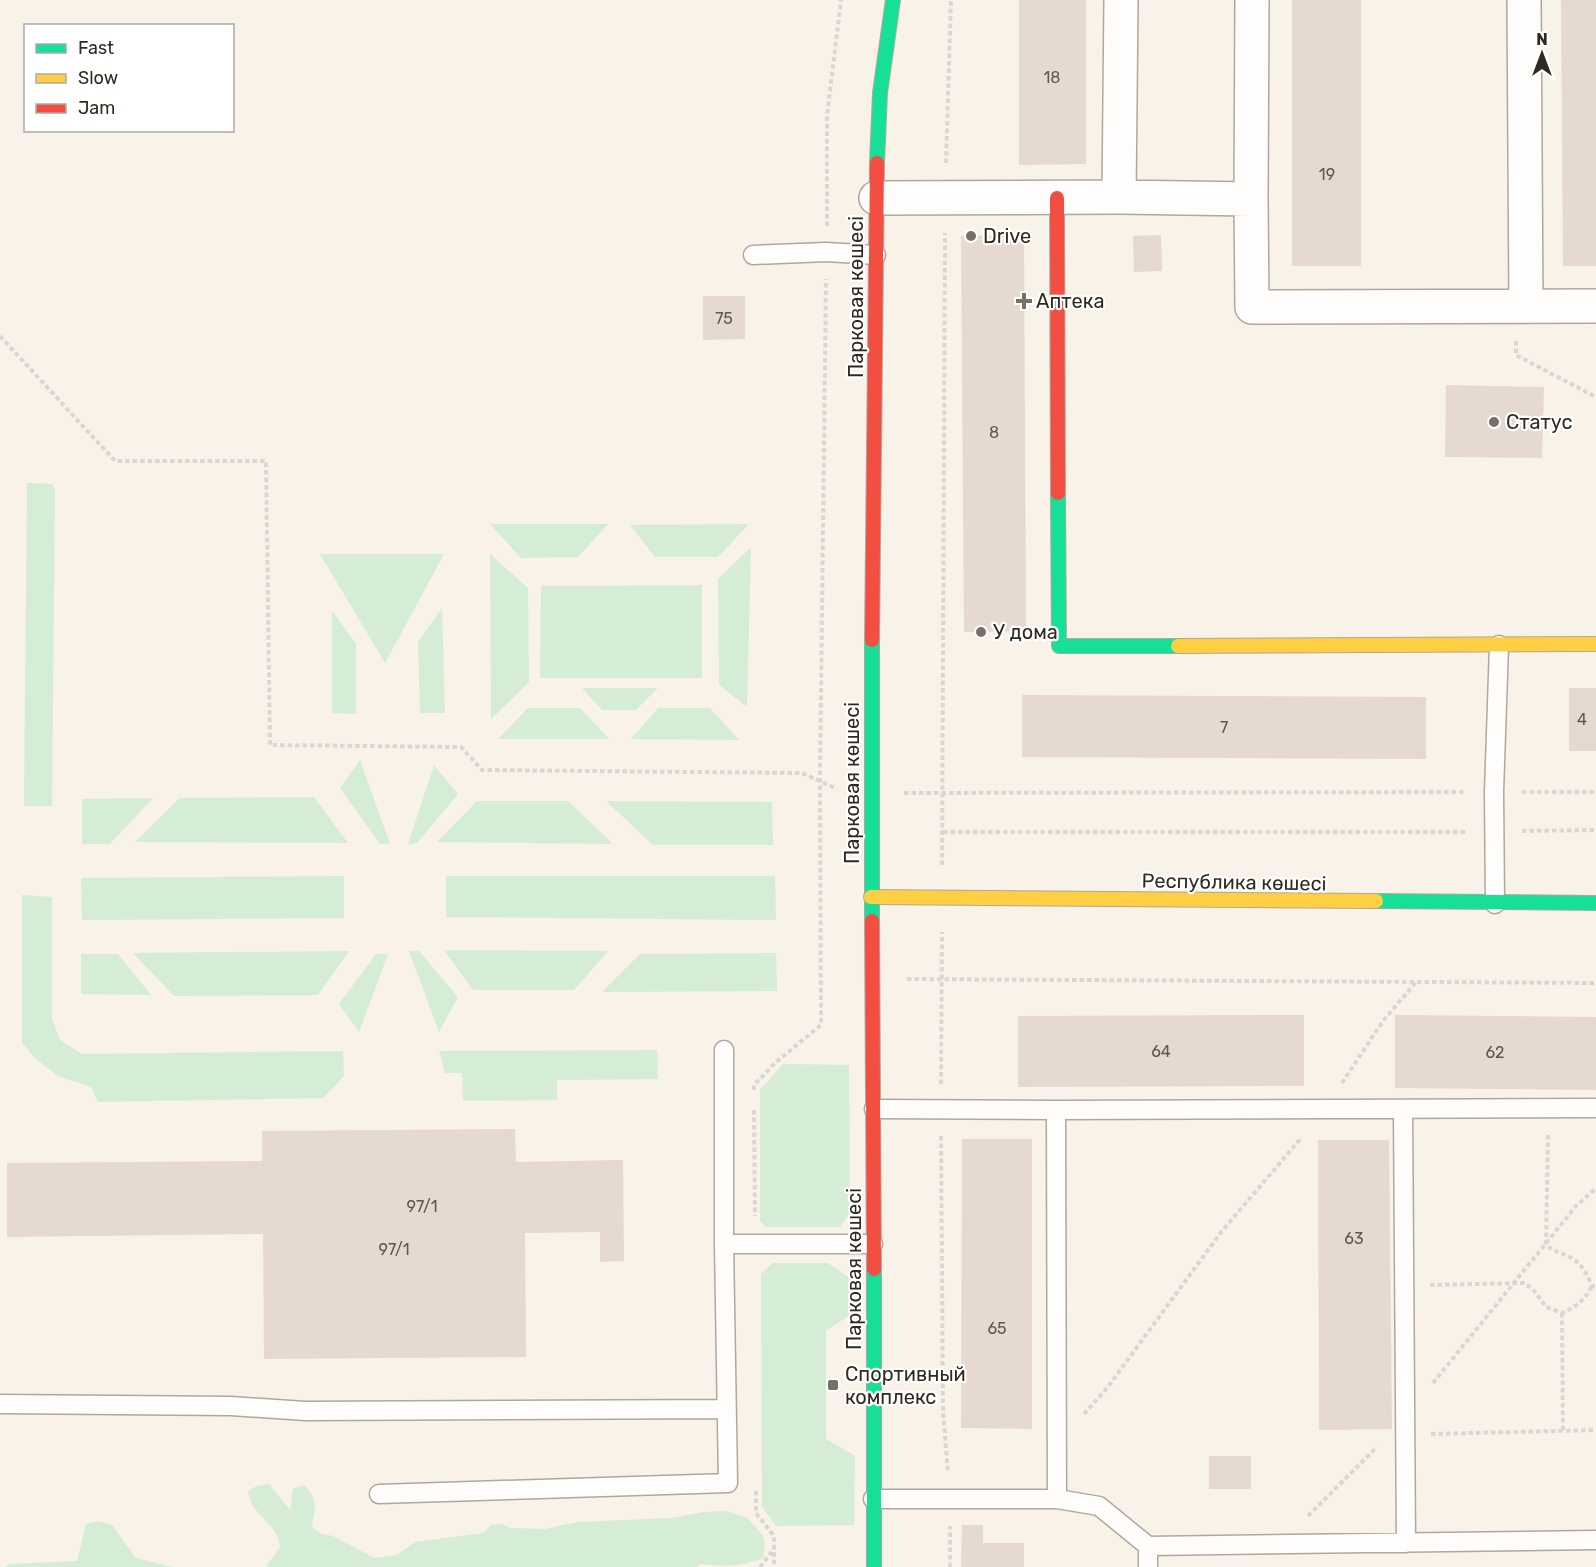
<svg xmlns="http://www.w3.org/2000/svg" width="1596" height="1567" viewBox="0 0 1596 1567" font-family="Rubik,sans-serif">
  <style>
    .green { fill: #d5ecd5 }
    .building { fill: #e6d9cf }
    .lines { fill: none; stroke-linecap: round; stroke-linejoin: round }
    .lane-casing { stroke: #aea89f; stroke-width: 21 }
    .street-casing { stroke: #aea89f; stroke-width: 36 }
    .fast-casing { stroke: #aea89f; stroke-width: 16 }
    .slow-casing { stroke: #aea89f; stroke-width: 16 }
    .jam-casing { stroke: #aea89f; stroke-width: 16 }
    .path { stroke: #d9d7d4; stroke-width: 4; stroke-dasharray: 4.5 3; stroke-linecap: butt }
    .lane { stroke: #fefdfc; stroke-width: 18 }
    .street { stroke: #fefdfc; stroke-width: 33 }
    .fast { stroke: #16e098; stroke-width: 14 }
    .slow { stroke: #ffcf43; stroke-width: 14 }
    .jam { stroke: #f24e42; stroke-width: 14 }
    .poi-dot { fill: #767065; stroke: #fff; stroke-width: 2 }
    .labels { text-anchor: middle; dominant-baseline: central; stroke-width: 4.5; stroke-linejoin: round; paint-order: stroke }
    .number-label { font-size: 16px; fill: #5e574b }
    .poi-label { font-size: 20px; fill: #302a1e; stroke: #fff; text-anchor: start }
    .street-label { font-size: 20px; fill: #302a1e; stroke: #fff }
  </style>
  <rect width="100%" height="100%" fill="#f8f2e8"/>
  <path class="green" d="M27 483 52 484 55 489 52 806H24Z
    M490 524H608L578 557 521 558Z
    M749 524 718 557H655L630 525Z
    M751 547 747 707 719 685 718 579Z
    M320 554H444L385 663Z
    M490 554 528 588 529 682 491 719Z
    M702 585V678H540L541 586Z
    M442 608 445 713H420L418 642Z
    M332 611 356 644V714L332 713Z
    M582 688H658L636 710H602Z
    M528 708H580L609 739H498Z
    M658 708H710L739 740 631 739Z
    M360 760 390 844H380L340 788Z
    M434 765 458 794 417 843 408 844Z
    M314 797 348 843 135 842 180 798Z
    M153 798 110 844H82V799Z
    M477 801H568L613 844 437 842Z
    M606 801 772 802 773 845H653Z
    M344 876V918L82 920 81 878Z
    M446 876H775L776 920 446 917Z
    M22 895 52 897V1019L60 1040 82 1054 343 1051 344 1076 323 1098 98 1102 91 1087 58 1076 36 1059 22 1043Z
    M444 950 608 951 574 990H473Z
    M349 951 318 995 174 996 133 953Z
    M409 951H419L458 997 439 1032Z
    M776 953 777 991 602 992 640 954Z
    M81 954H118L151 995 81 994Z
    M376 954H388L359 1032 339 1004Z
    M657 1050 658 1079 557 1080V1100L463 1101 462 1073H445L439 1051Z
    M783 1064 849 1065 850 1213 840 1227H766L760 1221V1090Z
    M773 1263H828L851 1279V1314L826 1331V1439L855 1456 854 1525 776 1526 762 1507 761 1274Z
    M269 1484 290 1510 293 1489 304 1485C319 1500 315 1508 312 1527L321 1534 333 1536 374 1558 397 1555 415 1542 483 1533 491 1525 502 1524 511 1528 545 1529 578 1522 671 1518 704 1512 726 1511 748 1518 763 1536 765 1546 763 1558C740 1567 726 1567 700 1564L696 1567H268L267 1565 280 1547C278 1522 251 1517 248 1491L257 1486Z
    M99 1521 112 1525 136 1558 172 1567H5L10 1564 77 1561 86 1524Z"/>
  <path class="building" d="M1019 0H1086V164L1019 165Z
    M1292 0H1361V266H1292Z
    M1561 0H1596V266H1563Z
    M1024 235 1026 631 964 632 961 236Z
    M1161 235 1162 271 1134 272 1133 236Z
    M703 296H745V339L703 340Z
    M1446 385 1544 387 1542 458 1445 457Z
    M1569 688H1596V751H1569Z
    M1022 695 1426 697V759L1022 757Z
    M1304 1015V1086L1018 1087V1016Z
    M1395 1015 1596 1017V1090L1395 1088Z
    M515 1129 516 1162 623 1160 624 1261 600 1262V1232L525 1233 526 1357 264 1359 263 1234 7 1237V1163L262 1161V1131Z
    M962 1139H1032V1429L961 1428Z
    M1318 1140H1389L1392 1429 1319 1430Z
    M1209 1456H1251V1489H1209Z
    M962 1525H983V1543H1024V1567H961Z"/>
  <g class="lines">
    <defs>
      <path id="lane" d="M753 255 826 252 876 255
        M1495 904 1494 792 1499 645
        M724 1050V1244H873
        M874 1109 1056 1110 1596 1108
        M1403 1110 1406 1543
        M0 1404 231 1406 305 1411 726 1409
        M379 1494 728 1483 724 1244
        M873 1499H1057L1056 1110
        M1057 1499 1099 1506 1148 1546 1596 1540
        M1148 1567V1546"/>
      <path id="street" d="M1524 0 1526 305
        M1119 197 1121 0
        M876 198 1119 197 1251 199 1252 307 1596 306
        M1251 199 1252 0"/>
      <path id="fast" d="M877 163 880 93 893 0
        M1058 493 1059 646H1178
        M1376 901 1596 903
        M872 921V640
        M874 1269V1567"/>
      <path id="slow" d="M1178 646 1596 644
        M871 897 1376 901"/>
      <path id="jam" d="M1057 198 1058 493
        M872 640 877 163
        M872 921 874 1269"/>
    </defs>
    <use href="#lane" class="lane-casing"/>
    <use href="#street" class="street-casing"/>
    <use href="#fast" class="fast-casing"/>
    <use href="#slow" class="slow-casing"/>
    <use href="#jam" class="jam-casing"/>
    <path class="path" d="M946 163 951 0
      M827 226V116L841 0
      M0 336 115 461H266L270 745 461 747 482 770 802 773 837 789
      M1516 341V355L1596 397
      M1522 792H1596
      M904 793 1466 792
      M1522 831 1596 830
      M943 832H1466
      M942 865 945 233
      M907 979 1596 983
      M1342 1083 1383 1021 1416 982
      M941 1084 942 932
      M754 1090V1085L775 1063 821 1025 820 780 826 279
      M754 1110 755 1216
      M1548 1135 1546 1245C1553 1251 1559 1252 1568 1256 1581 1262 1587 1274 1592 1286H1596
      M941 1136 943 1411 948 1473
      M1430 1285 1523 1283 1532 1288 1546 1307 1562 1313C1576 1307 1585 1300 1592 1286
      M1562 1313 1563 1430
      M1433 1383 1576 1206 1596 1188
      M1084 1414 1107 1388 1222 1231 1302 1137
      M1431 1434 1596 1430
      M756 1491V1513L774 1536V1567
      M1308 1516 1377 1447
      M760 1567 774 1549
      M950 1567V1526"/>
    <use href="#lane" class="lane"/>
    <use href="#street" class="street"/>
    <use href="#fast" class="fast"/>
    <use href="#slow" class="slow"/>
    <use href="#jam" class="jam"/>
  </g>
  <g class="poi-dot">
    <circle cx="971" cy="236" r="6"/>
    <path d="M1021 292h6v6h6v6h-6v6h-6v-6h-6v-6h6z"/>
    <circle cx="1494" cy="422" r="6"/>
    <circle cx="981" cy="632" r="6"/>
    <rect x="827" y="1379" width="12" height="12" rx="3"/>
  </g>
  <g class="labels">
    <g class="number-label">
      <text x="1052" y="77">18</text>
      <text x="1327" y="174">19</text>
      <text x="724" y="318">75</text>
      <text x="994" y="432">8</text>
      <text x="1582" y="719">4</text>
      <text x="1224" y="727">7</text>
      <text x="1161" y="1051">64</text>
      <text x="1495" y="1052">62</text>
      <text x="422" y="1206">97/1</text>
      <text x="1354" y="1238">63</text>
      <text x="394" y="1249">97/1</text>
      <text x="997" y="1328">65</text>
    </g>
    <g class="poi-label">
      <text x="983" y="236">Drive</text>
      <text x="1036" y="301">Аптека</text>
      <text x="1506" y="422">Статус</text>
      <text x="993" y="632">У дома</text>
      <text x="845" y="1374">Спортивный<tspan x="845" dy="23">комплекс</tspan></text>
    </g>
    <g class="street-label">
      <text transform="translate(856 297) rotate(-90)">Парковая көшесі</text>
      <text transform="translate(852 783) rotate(-90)">Парковая көшесі</text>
      <text transform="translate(1234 882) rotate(1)">Республика көшесі</text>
      <text transform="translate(854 1269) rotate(-90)">Парковая көшесі</text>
    </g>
  </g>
  <rect x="24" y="24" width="210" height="108" fill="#ffffff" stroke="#acaaa5" stroke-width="1.5"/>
  <rect x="36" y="44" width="30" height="9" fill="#16e098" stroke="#acaaa5" stroke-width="1.5"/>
  <text x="78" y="54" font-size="18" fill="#302a1e">Fast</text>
  <rect x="36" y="74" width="30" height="9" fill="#ffcf43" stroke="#acaaa5" stroke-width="1.5"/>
  <text x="78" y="84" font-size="18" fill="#302a1e">Slow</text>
  <rect x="36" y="104" width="30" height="9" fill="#f24e42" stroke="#acaaa5" stroke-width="1.5"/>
  <text x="78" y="114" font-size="18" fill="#302a1e">Jam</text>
  <g transform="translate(1542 54)" stroke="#ffffff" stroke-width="4.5" paint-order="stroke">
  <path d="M0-4.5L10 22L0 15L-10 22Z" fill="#302a1e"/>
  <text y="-9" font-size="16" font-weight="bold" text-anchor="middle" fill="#302a1e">N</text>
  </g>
</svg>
